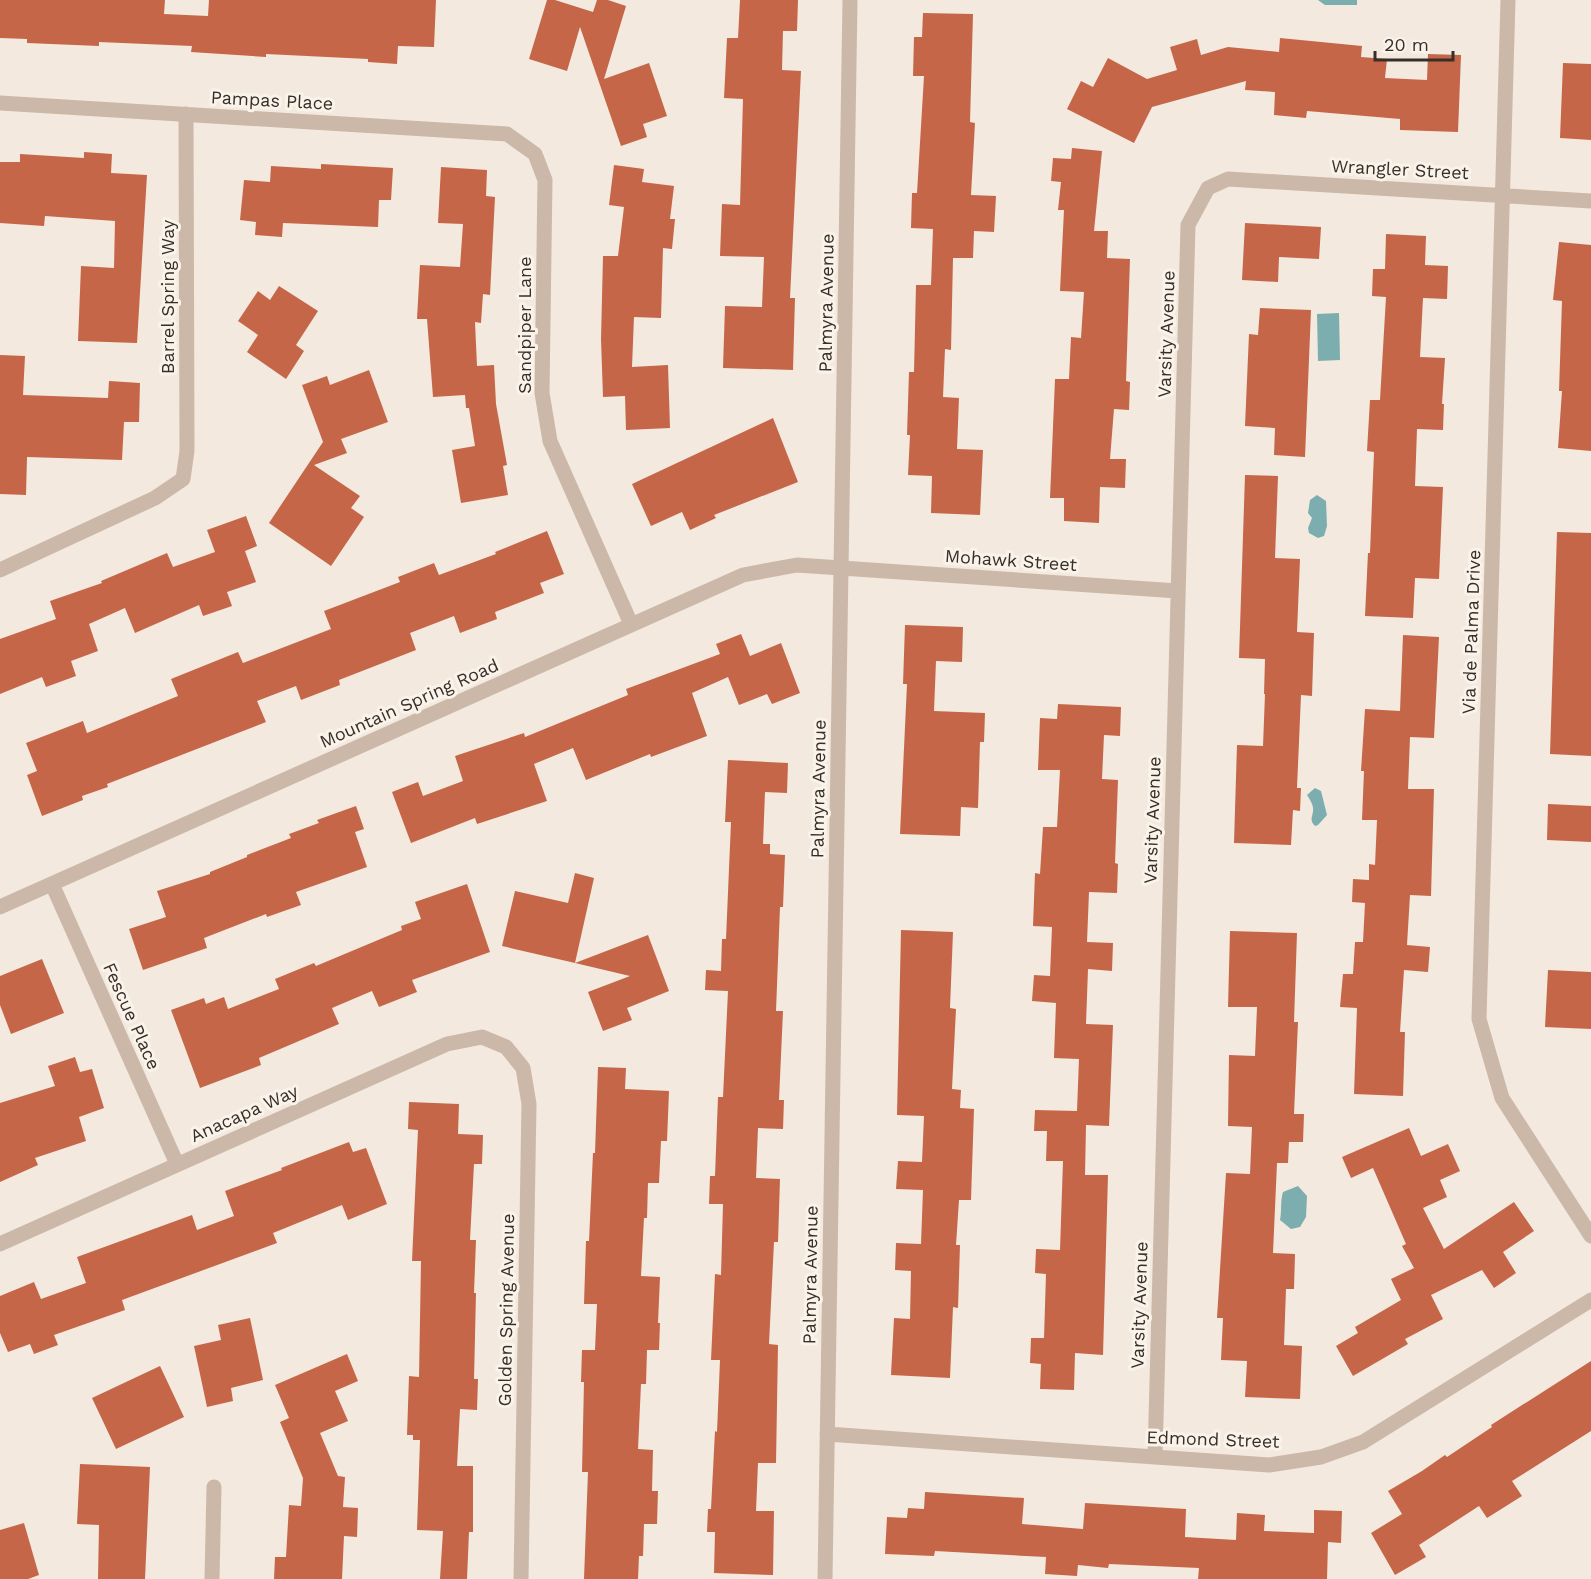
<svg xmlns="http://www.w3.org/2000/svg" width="1591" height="1579" viewBox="0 0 1591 1579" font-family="'Work Sans',sans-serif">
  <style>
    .water { fill: #7caeb0 }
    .building { fill: #c66648 }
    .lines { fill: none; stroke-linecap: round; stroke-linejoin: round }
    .street { stroke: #cbb8a9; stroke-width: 15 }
    .labels { text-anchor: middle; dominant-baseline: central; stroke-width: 6; stroke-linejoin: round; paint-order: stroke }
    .street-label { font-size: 18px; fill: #382e29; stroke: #faf3ea }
  </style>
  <rect width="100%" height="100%" fill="#f3e9de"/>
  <path class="water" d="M1318 0H1357V5H1325Z
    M1339 313 1340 360 1318 361 1317 314Z
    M1317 495 1326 501 1327 526 1324 536 1318 538 1309 533 1308 528 1312 518 1308 513 1310 500Z
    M1315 788 1321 791 1327 815 1318 825 1315 826C1308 819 1314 816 1313 808 1313 804 1309 798 1307 795Z
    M1298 1186 1307 1196 1306 1217 1300 1227 1291 1229 1280 1220C1282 1211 1280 1201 1283 1192Z"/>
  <path class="building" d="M0 0H165L164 14 208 16 209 0H436L434 47 398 46 397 64 368 62V59L266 54V57L191 52 192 46 99 42V46L27 43V39L0 38Z
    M547 0H555L593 12 597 0H608L626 6 604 79 649 63 667 116 643 124 647 137 621 146 580 27 567 71 529 59Z
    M740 0H798L797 31H783L782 70 801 71 790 298H795L793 370 723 368 725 306 762 307 764 257 720 256 722 204 740 205 743 99 724 98 727 38H738Z
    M923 13 973 14 970 122 975 123 971 195 996 196 994 232 974 231 973 258H953L951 350 945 349 943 397 959 398 957 449 983 450 980 515 931 513 932 476 908 475 910 435H907L909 372H914L916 285H931L933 229 911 228 912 193H917L924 76H913L914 37H922Z
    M1280 38 1362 46 1361 57 1387 59 1385 78 1427 80 1428 54 1461 55 1458 132 1400 130V119L1307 111 1306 118 1274 115 1275 92 1245 90 1246 81 1152 107 1134 143 1067 109 1081 81 1093 87 1108 58 1147 79 1177 70 1170 47 1197 39 1201 55 1228 47 1279 52Z
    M1563 63 1591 64V140L1560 138Z
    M1072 148 1102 151 1094 231H1108L1107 258 1130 259 1126 381 1130 382 1129 410 1114 409 1110 459H1126L1125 488 1100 487 1099 523 1064 521V498H1050L1055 379H1069L1071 337 1081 338 1084 292 1060 291 1064 210H1058L1061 182 1051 181 1053 158 1071 159Z
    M84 152 112 154 111 173 147 175 137 343 78 341 81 266 114 268 115 221 45 216 44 226 0 223V162H20V154L84 158Z
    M321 164 393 168 391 200H379L378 227 283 223 282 237 255 235 256 222 240 220 244 180 270 182 271 166 321 169Z
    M614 165 644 169 642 182 674 186 670 219H675L672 249 663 248 661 318 634 317 632 367 668 365 670 428 626 430 625 396 603 397 601 339 603 256H618L624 207 609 205Z
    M441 167 487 170 486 196 495 197 490 295 483 294 481 323 475 322 477 366 494 365 496 404 507 465 503 466 508 495 461 503 452 450 475 446 469 408H466L465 395 433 397 427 319H417L420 265 460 267 463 224 438 223Z
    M1245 223 1321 227 1319 259 1279 257 1278 282 1242 280Z
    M1386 234 1426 236 1425 265 1448 266 1447 299 1423 298 1420 357 1445 358 1442 404H1444L1443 430 1417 429 1415 486 1443 487 1439 579 1415 578 1413 618 1365 616 1368 553H1370L1374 452 1367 451 1370 400H1380L1386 297 1372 296 1373 269H1385Z
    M1559 242 1591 245V451L1558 448 1562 391H1559L1562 301 1553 300Z
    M279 286 318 311 296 345 304 351 286 379 247 352 258 335 238 321 258 291 270 300Z
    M1260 308 1311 310 1305 457 1274 455 1275 428 1245 426 1249 334 1258 335Z
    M0 355 25 356 23 395 108 398 109 381 140 383 139 422H124L122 460 27 457 26 495 0 494Z
    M369 370 388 422 341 439 347 453 314 465 360 496 351 508 364 517 331 566 269 523 323 442 302 385 327 376 330 385Z
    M773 418 798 482 714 515 716 518 690 530 682 512 651 526 632 484Z
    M1245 475 1278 476 1275 558 1300 559 1297 632 1314 633 1312 696 1301 695 1297 788H1301L1300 811 1293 810 1291 845 1234 843 1237 745 1263 746 1265 694H1264L1265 659 1239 658Z
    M246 516 257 546 245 551 256 582 227 592 232 606 203 616 199 605 135 633 125 608 89 624 98 651 71 661 76 676 46 687 42 677 0 694V639L56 619 50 601 102 583 101 581 167 553 173 567 215 552 207 530Z
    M547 531 564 574 540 583 544 593 495 612 497 619 460 633 454 616 410 633 416 650 339 680 340 685 301 700 296 686 257 701 266 722 107 784 108 787 82 796 83 800 42 816 27 775 37 771 26 743 83 721 87 733 178 696 171 679 238 652 243 663 331 629 324 611 400 582 398 577 434 563 439 575 496 554 495 552Z
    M1557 532 1591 533V756L1550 754Z
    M905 625 963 627 962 662 936 661 934 711 985 713 984 742H980L978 808 961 807 960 836 900 834 907 684H903Z
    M741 634 750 656 781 643 800 693 772 704 767 694 739 705 728 677 692 693 707 736 651 757 650 754 586 780 573 748 534 764 547 801 477 824 475 818 411 843 392 792 418 782 423 796 463 781 455 756 524 733 525 737 628 695 626 689 720 654 716 644Z
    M1403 635 1439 637 1434 738 1410 737 1408 789H1434L1431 896 1410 895 1407 945 1430 947 1428 972 1404 970 1400 1032H1405L1403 1096 1354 1094 1357 1008 1340 1007 1343 974H1353L1355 942H1363L1365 903 1352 902 1353 879 1369 880V864L1375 865 1377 820H1362L1364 771H1361L1365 709 1400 711Z
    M1058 704 1121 707 1120 736 1104 735 1102 779 1118 780 1115 863 1118 864 1117 893 1089 892 1087 942 1113 943 1112 971 1088 969 1086 1024 1113 1025 1109 1126 1086 1125 1085 1175H1108L1103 1355 1075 1353 1074 1390 1040 1389 1041 1364 1030 1363 1031 1338H1044L1046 1274 1035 1273 1036 1249 1060 1250 1063 1161H1046L1047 1131H1034L1035 1110 1077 1111 1079 1059 1054 1058 1056 1003 1032 1001 1034 975 1050 976 1052 927 1033 926 1035 873 1040 874 1043 827H1057L1060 770H1038L1040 718 1057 719Z
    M728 760 788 763 787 793 765 792 763 844H770V854L785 855 783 907H780L776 1011H783L779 1100H784L783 1129 758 1128 756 1178 780 1179 778 1242H774L769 1344 778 1345 776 1463H758L756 1511H774L773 1575 714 1573 715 1532H707L708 1509H711L715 1431 717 1432 720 1360H711L715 1274 721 1275 723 1204H709L710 1176H715L718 1097H723L728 991 705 990 706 970 721 971 722 939H726L731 822H725Z
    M1548 804 1591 806V842L1547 840Z
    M356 806 364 829 355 832 367 867 296 892 301 905 267 917 266 914 204 938 207 948 143 970 129 929 166 917 157 891 210 874V872L247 857V855L291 838 289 834 319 823 317 820Z
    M575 873 594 878 575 963 502 946 515 891 568 903Z
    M467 884 490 952 412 980 417 992 379 1007 372 991 332 1008 339 1024 259 1058 261 1065 200 1088 171 1010 204 998 206 1004 224 997 228 1009 279 989 275 979 314 963 316 966 402 930 401 926 421 919 415 902Z
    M901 930 953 932 950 1008 956 1009 952 1089 961 1090 960 1108 974 1109 971 1200H959L956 1245H960L958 1308 953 1307 950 1378 891 1375 894 1318 910 1319 911 1271 895 1270 896 1243 921 1244 923 1190 896 1189 898 1161 922 1162 924 1116 897 1115Z
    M1230 931 1297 933 1294 1022H1298L1294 1114H1304L1303 1142H1289L1288 1163H1277L1273 1253 1295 1254 1294 1289H1286L1284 1345 1302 1346 1300 1399 1245 1397 1247 1361 1221 1360 1223 1318H1217L1226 1173 1250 1174 1252 1127 1228 1126 1229 1055 1255 1056 1257 1007H1228Z
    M648 935 669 991 627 1008 632 1020 603 1031 588 992 630 976 575 963Z
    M42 959 64 1013 11 1034 0 1005V976Z
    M1548 970 1591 972V1029L1545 1027Z
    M75 1057 80 1072 92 1069 104 1108 79 1117 86 1141 35 1158 38 1165 0 1182V1103L55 1086 48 1066Z
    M598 1067 626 1068 625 1089 669 1091 667 1141H661L659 1183H648L647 1218H644L641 1276 660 1277 658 1323H660L659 1350H647L646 1384H641L638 1449 653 1450 652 1491H658L657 1524H644L643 1556H639L638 1579H584L588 1472H582L584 1382H581L582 1350H595L597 1304H584L586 1241H589L593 1153H595Z
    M409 1102 459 1104 458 1134 483 1135 482 1164H474L470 1240H476L474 1293H476L474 1379H478L477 1410 460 1409 457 1466H473V1532H469L467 1579H440L443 1531 417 1530 420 1440H413V1435H407L409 1376 419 1377 421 1261H412L418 1130 408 1129Z
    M1409 1128 1421 1156 1448 1144 1460 1171 1440 1180 1447 1197 1423 1208 1444 1249 1514 1202 1534 1231 1503 1252 1516 1273 1494 1288 1482 1270 1431 1295 1443 1319 1405 1339 1408 1344 1353 1376 1336 1346 1358 1333 1355 1327 1401 1300 1391 1279 1414 1268 1402 1246 1406 1244 1373 1168 1351 1178 1342 1157Z
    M349 1142 353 1152 366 1148 387 1204 348 1220 342 1205 273 1233 277 1243 122 1300 125 1310 54 1335 58 1345 34 1354 30 1344 8 1352 0 1333V1296L34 1282 41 1299 86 1283 77 1257 192 1215 197 1230 234 1216 225 1191 282 1170 281 1168Z
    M250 1318 263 1380 231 1388 233 1401 207 1407 194 1346 221 1340 218 1325Z
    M347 1354 358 1381 335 1391 348 1421 320 1433 338 1476 345 1477 343 1507 358 1508 357 1537 344 1536 342 1579H274L275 1557H286L289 1505 301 1506 303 1478 280 1422 289 1418 275 1385Z
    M1591 1361V1431L1512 1481 1522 1496 1487 1518 1479 1506 1419 1545 1426 1557 1395 1575 1371 1533 1402 1514 1388 1491 1422 1471 1445 1455 1447 1457 1492 1427 1491 1425Z
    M160 1366 184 1417 116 1449 92 1398Z
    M80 1464 150 1467 145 1579H98L99 1525 77 1524Z
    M925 1492 1024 1498 1022 1524 1083 1529 1085 1503 1186 1509 1185 1537 1236 1540 1237 1513 1265 1515 1264 1531 1314 1533V1510L1342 1511 1341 1543 1328 1542 1327 1579H1198L1199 1568 1109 1564 1108 1568 1078 1565 1077 1576 1045 1574 1046 1557 935 1551 934 1556 885 1554 887 1517 907 1518 908 1508 924 1509Z
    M24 1523 39 1575 28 1579H0V1530Z"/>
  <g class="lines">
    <path class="street" d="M1508 0 1479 1019 1502 1098 1591 1236
      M0 103 507 134 535 154 545 180 542 393 550 441 631 624
      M0 570 155 498 183 479 187 451 186 114
      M52 884 177 1164
      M0 907 743 575 797 565 1178 591
      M0 1244 447 1044 482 1037 506 1047 523 1068 529 1104 521 1579
      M827 1434 1269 1465 1321 1457 1363 1442 1591 1300
      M1155 1457 1188 225 1208 188 1228 179 1591 201
      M212 1579 214 1487
      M825 1579 850 0"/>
  </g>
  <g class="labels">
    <g class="street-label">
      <text transform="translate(272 100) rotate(3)">Pampas Place</text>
      <text transform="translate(1400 169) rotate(3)">Wrangler Street</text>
      <text transform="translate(167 297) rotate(-90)">Barrel Spring Way</text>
      <text transform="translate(826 303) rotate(-89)">Palmyra Avenue</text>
      <text transform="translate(524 325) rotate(-90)">Sandpiper Lane</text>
      <text transform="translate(1166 334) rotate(-88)">Varsity Avenue</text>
      <text transform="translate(1011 560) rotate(4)">Mohawk Street</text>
      <text transform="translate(1471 632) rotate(-88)">Via de Palma Drive</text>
      <text transform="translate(409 703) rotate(-24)">Mountain Spring Road</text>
      <text transform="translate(818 789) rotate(-89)">Palmyra Avenue</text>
      <text transform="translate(1152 820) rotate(-88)">Varsity Avenue</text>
      <text transform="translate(132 1016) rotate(66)">Fescue Place</text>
      <text transform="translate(244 1113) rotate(-24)">Anacapa Way</text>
      <text transform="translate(810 1275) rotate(-89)">Palmyra Avenue</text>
      <text transform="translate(1139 1305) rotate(-88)">Varsity Avenue</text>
      <text transform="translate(506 1310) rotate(-89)">Golden Spring Avenue</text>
      <text transform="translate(1213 1439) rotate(2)">Edmond Street</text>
    </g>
  </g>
  <path d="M1375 51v9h78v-9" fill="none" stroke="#382e29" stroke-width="3"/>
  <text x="1384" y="51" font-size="18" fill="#382e29" stroke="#faf3ea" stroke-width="4.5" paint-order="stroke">20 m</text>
</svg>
